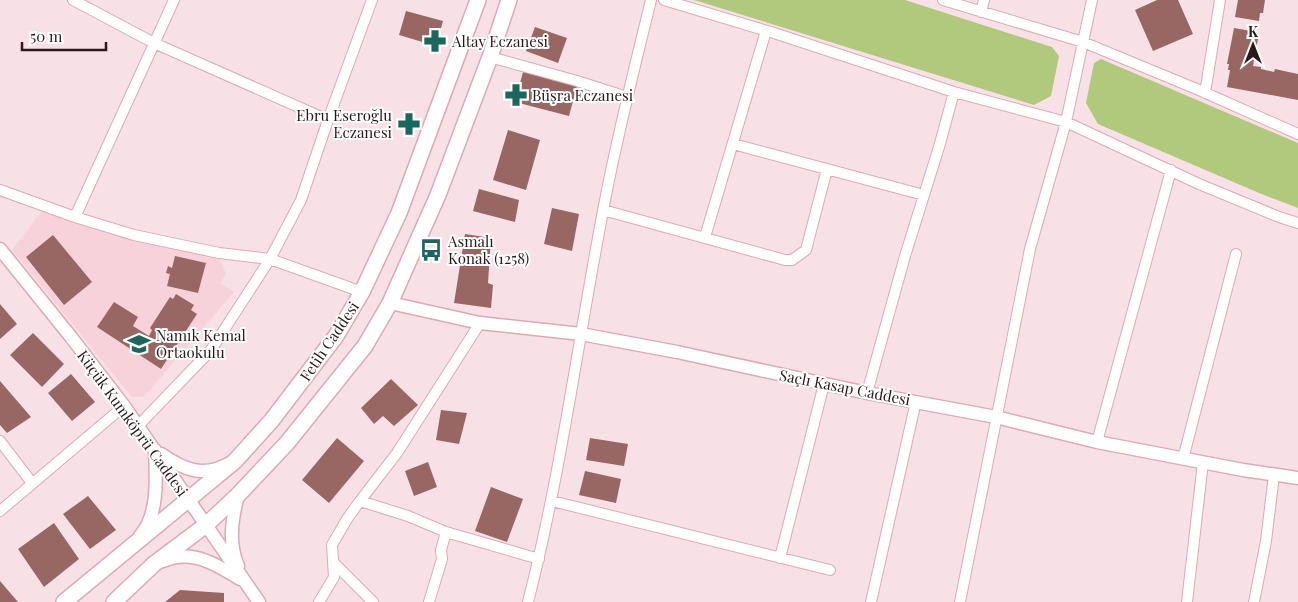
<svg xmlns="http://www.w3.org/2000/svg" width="1298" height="602" viewBox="0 0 1298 602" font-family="'Playfair Display',serif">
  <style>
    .built { fill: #f8d2da }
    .green { fill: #b0c97d }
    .building { fill: #986763 }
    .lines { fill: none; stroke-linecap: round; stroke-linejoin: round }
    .minor-casing { stroke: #dea9b5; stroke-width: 12 }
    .tertiary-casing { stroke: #dea9b5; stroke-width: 15 }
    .primary-casing { stroke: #dea9b5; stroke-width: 18 }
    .minor { stroke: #fff; stroke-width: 10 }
    .tertiary { stroke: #fff; stroke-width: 12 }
    .primary { stroke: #fff; stroke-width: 15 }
    .labels { text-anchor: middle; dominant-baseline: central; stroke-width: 4; stroke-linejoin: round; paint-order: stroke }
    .poi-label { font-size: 15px; fill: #2b171c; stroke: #fff; text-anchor: start }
    .street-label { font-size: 15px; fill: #2b171c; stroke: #fff }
  </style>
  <rect width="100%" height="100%" fill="#f8e1e6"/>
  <path class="built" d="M42 211 81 225 219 257 226 274 220 283 234 292 144 397H132L12 250Z"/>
  <path class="green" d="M694 0H905L1052 47 1059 56 1051 96 1034 105Z
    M1101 59 1298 143V208L1259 193 1098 124 1086 103 1094 63Z"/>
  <path class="building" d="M1157 0H1178L1193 34 1153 51 1135 10Z
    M1238 0H1265L1263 13H1260L1259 21 1235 17Z
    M406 11 443 21 436 46 399 35Z
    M535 27 567 38 558 63 526 51Z
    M1234 28 1257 32 1256 39H1258L1253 66 1261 67V69L1274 72 1275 69 1298 74V100L1227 87 1230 70H1228L1229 64H1227Z
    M523 72 577 86 569 116 515 102Z
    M508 130 540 140 526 190 493 180Z
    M479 189 519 200 515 222 473 211Z
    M552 208 579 214 572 251 544 244Z
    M465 234 491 238 488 283 493 285 491 308 454 303Z
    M53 235 92 282 64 305 26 257Z
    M175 256 206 263 198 293 167 286 170 274 166 273 168 266 172 268Z
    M176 294 194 305 191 310 197 314 161 369 97 327 114 302 138 317 133 326 149 336 152 330 150 328 170 297 173 299Z
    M0 304 17 324 0 339Z
    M33 333 64 364 42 387 10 355Z
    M71 374 95 402 72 421 48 393Z
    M391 379 418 405 394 426 383 416 374 424 361 408Z
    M0 381 31 417 7 433 0 425Z
    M441 410 467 413 459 444 436 440Z
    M337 438 364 461 329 503 302 480Z
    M590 438 628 444 624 466 586 460Z
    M428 462 437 487 414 496 405 471Z
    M585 471 621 479 616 503 579 495Z
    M491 487 523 499 507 542 475 531Z
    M88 496 116 530 90 549 63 514Z
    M54 523 79 559 44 587 18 549Z
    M0 581 18 602H0Z
    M180 590 224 593V602H165Z"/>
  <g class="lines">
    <defs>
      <path id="minor" d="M73 0 154 43 328 120
        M664 0 774 33 954 92 1066 122 1199 184 1279 217 1298 223
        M943 0 1083 42 1199 90 1298 134
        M981 12 984 0
        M490 57 577 81 627 97
        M1205 93 1220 0
        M733 144 924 195
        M0 190 75 217 134 235 219 253 270 259 362 292
        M603 210 785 260H792L806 250 827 169
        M75 217 174 0
        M705 237 766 31
        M867 393 905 256 939 147 954 92
        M138 426 211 350 270 259 301 200 328 120 372 0
        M0 441 32 483
        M1097 442 1171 170
        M1183 459 1236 254
        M360 501 397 453 480 323
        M552 501 830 570
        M0 511 124 406
        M780 558 824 384
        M333 562 373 602
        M319 602 334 577 332 545 347 519 360 501 408 516 446 532 539 559
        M429 602 442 559 441 550 446 532
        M528 602C561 473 578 341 603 211 616 140 634 70 651 0
        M871 602 916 401
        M960 602 1030 249 1066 122 1092 0
        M1187 602 1203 462
        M1254 602 1266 541 1274 475"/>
      <path id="tertiary" d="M0 249 71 337 124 406 259 602
        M390 303 480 323 581 334 677 352 867 393 996 417 1097 442 1243 470 1298 478
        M161 454C183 469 202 478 228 464
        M140 536C159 515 156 477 155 450
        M159 562C165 561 172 557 178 557 201 554 222 568 240 579
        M238 566C228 543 232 518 238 495"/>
      <path id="primary" d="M64 602 235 461 272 420 336 336 362 292 399 213 478 0
        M114 602 154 564 206 525 238 495 287 443 365 346 390 303 438 195 490 57 509 0"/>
    </defs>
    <use href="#minor" class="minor-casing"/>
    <use href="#tertiary" class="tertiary-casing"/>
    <use href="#primary" class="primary-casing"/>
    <use href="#minor" class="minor"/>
    <use href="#tertiary" class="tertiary"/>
    <use href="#primary" class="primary"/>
  </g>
  <defs>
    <symbol id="pharmacy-bare" viewBox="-9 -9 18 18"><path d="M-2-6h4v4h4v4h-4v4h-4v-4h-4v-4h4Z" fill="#1d665e" stroke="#fff" stroke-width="2.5" paint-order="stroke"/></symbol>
    <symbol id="bus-bare" viewBox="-9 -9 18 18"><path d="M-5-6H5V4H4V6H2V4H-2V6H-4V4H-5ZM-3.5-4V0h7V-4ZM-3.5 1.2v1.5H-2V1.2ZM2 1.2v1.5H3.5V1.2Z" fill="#1d665e" stroke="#fff" stroke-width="2.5" paint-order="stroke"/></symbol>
    <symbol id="school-bare" viewBox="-9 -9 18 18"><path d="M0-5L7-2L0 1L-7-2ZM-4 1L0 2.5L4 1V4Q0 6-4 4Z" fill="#1d665e" stroke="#fff" stroke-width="2.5" paint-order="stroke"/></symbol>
  </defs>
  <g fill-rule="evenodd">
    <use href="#pharmacy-bare" x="419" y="25" width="32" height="32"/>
    <use href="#pharmacy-bare" x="500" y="79" width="32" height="32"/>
    <use href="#pharmacy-bare" x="393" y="108" width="32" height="32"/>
    <use href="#bus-bare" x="415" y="234" width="32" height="32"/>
    <use href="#school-bare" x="123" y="328" width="32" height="32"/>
  </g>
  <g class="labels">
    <g class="poi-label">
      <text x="452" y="41">Altay Eczanesi</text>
      <text x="532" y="95">Büşra Eczanesi</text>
      <text x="392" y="115" text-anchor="end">Ebru Eseroğlu<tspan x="392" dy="17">Eczanesi</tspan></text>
      <text x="448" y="241">Asmalı<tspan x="448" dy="17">Konak (1258)</tspan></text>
      <text x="156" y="335">Namık Kemal<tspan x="156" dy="17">Ortaokulu</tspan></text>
    </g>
    <g class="street-label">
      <text transform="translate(329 341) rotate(-56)">Fetih Caddesi</text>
      <text transform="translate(845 387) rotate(11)">Saçlı Kasap Caddesi</text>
      <text transform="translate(133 423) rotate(54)">Küçük Kumköprü Caddesi</text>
    </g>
  </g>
  <g transform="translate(1253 45)" stroke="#ffffff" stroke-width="4" paint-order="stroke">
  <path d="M0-4L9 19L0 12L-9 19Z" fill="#2b171c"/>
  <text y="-8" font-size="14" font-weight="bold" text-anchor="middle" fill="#2b171c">K</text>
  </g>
  <path d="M22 42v8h84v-8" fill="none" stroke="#2b171c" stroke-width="2.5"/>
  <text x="30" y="42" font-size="15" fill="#2b171c" stroke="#ffffff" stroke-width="4" paint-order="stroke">50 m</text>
</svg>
